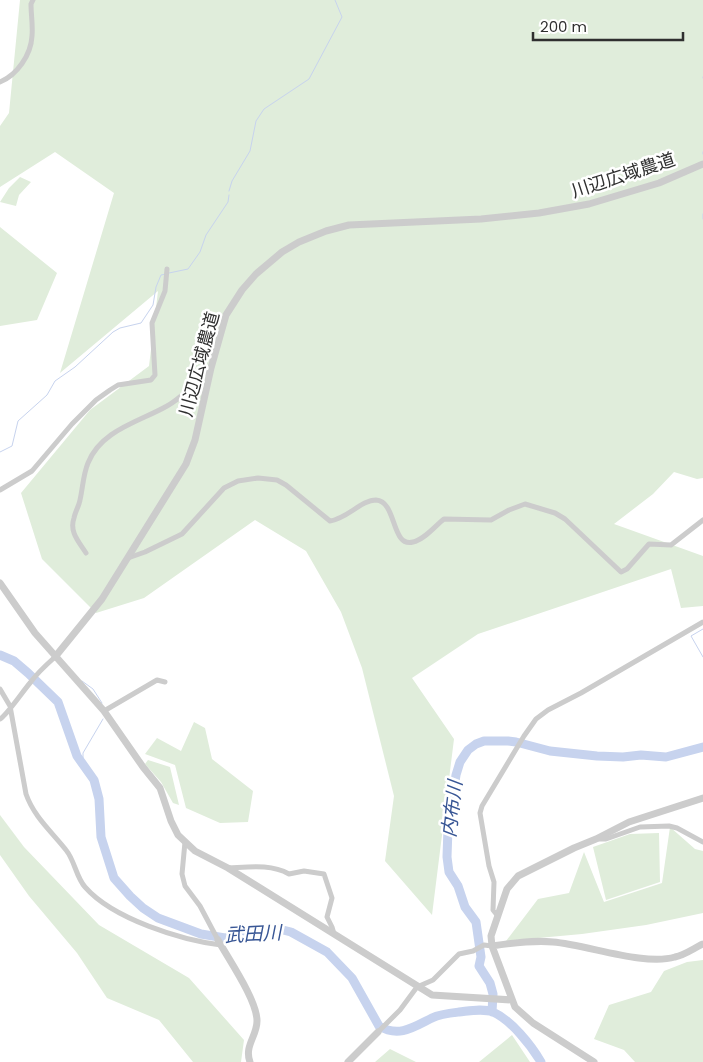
<svg xmlns="http://www.w3.org/2000/svg" width="703" height="1062" viewBox="0 0 703 1062" font-family="Poppins,'Noto Sans JP',sans-serif">
  <style>
    .green { fill: #e0eddb }
    .lines { fill: none; stroke-linecap: round; stroke-linejoin: round }
    .stream { stroke: #c7d3ee; stroke-width: 1 }
    .river { stroke: #c7d3ee; stroke-width: 9 }
    .minor { stroke: #ccc; stroke-width: 5 }
    .tertiary { stroke: #ccc; stroke-width: 7 }
    .labels { text-anchor: middle; dominant-baseline: central; stroke-width: 5; stroke-linejoin: round; paint-order: stroke }
    .street-label { font-size: 18px; fill: #2f2f2f; stroke: #fff }
    .water-label { font-size: 19px; font-style: italic; fill: #385695; stroke: #fff }
  </style>
  <rect width="100%" height="100%" fill="#fff"/>
  <path class="green" d="M20 0H703V478L697 479 674 472 653 494 614 524 703 556V606L681 608 671 569 478 634 412 678 454 739 432 915 385 861 394 796 362 668 341 612 306 551 255 520 144 598 96 613 42 559 21 493 90 410 149 366 158 291 60 373 114 193 55 152 0 187V126L9 113Z
    M20 177 31 182 19 195 16 206 0 202 9 188Z
    M0 227 57 273 37 320 0 326Z
    M194 722 205 728 212 759 253 791 248 822 220 823 186 808 175 765 145 754 157 738 181 751Z
    M148 760 170 767 179 805 173 803 161 782 145 764Z
    M0 815 24 847 99 925 189 978 244 1040 241 1062H193L159 1020 107 998 77 953 29 896 0 855Z
    M670 827 695 849 703 851V913L646 925 582 934 506 941 538 899 569 893 584 852 604 902 662 883Z
    M659 833 660 882 606 900 593 847 630 834Z
    M703 960V1062H635L624 1050 594 1039 609 1005 651 992 664 971 687 962Z
    M512 1035 530 1062H479Z
    M390 1049 416 1062H375Z"/>
  <g class="lines">
    <path class="stream" d="M703 77V78
      M703 154V152
      M229 191 232 181 250 151 256 121 264 109 309 79 342 17 335 0
      M703 214V219
      M169 273 188 269 200 252 206 235 228 202 229 195
      M0 452 12 446 18 421 47 395 55 381 75 367 113 332 120 328 141 323 153 305 156 287 161 275 166 274
      M703 629 691 636 703 657
      M82 681 93 689 102 703
      M83 765V753L103 719"/>
    <path class="river" d="M0 655 14 661 28 673 58 702 77 756 94 780 99 799 101 837 114 878 130 896 143 908 158 918 201 934 225 938 279 929 291 932 327 952 352 978 379 1026C399 1038 414 1027 432 1018 440 1014 450 1013 459 1012 469 1011 483 1008 493 1012 511 1020 531 1045 541 1062
      M492 1012 493 994 490 983 479 966 481 957 476 922 465 907 458 886 449 872 447 857 448 828 456 775 460 762 468 750 476 744 484 741H508L516 742 550 751 597 756 623 757 641 755 666 757 703 747"/>
    <path class="minor" d="M0 82C17 75 31 55 32 36 33 25 31 15 31 4L33 0
      M0 490 32 471 72 424 96 400 110 390 118 385 151 380 155 375 152 323 165 291 167 269
      M86 553C79 542 69 532 74 518 75 512 79 506 80 500 83 487 83 475 88 463 101 430 139 422 167 406 183 397 197 381 210 368
      M128 558 145 552 182 534 224 488 238 481 258 478 277 480 286 485 330 521C347 519 361 500 376 500 397 501 391 548 413 542 424 540 435 526 444 519L491 520 509 510 525 504 555 513 565 519 621 572 627 569 649 544 671 545 703 520
      M0 689 10 706 26 794C34 817 52 832 66 850 75 861 76 877 85 887 113 919 181 940 221 945
      M104 711 157 680 165 682
      M0 719C7 715 23 691 30 683 37 673 46 665 55 657
      M597 839H606L640 827 669 826 677 828 703 842
      M185 842 182 874 185 886 200 906 218 940
      M229 868C250 867 271 864 289 874L304 871 324 874 332 898 327 917 332 927 334 934
      M497 915 493 910 494 882 489 866 480 813 482 806 524 736 536 719 548 710 581 693 703 622
      M378 1032 400 1010 417 987 433 980 459 954 473 951 484 945 492 946"/>
    <path class="tertiary" d="M0 583 35 633 104 711 143 767 160 788 171 821 178 835 195 851 228 868 432 995 512 1000
      M55 657 102 599 186 464 195 440 211 368 226 315 242 290 256 274 282 252 299 242 326 231 349 225 481 219 539 213 589 204 659 183 703 164
      M218 940C229 960 257 1000 257 1021 257 1036 244 1046 250 1062
      M492 946C512 943 533 940 553 942 588 945 644 966 675 957 685 955 694 948 703 944
      M348 1062 378 1032
      M594 1062 533 1023 515 1007 492 946 491 936 507 889 518 876 574 848 596 839 629 822 703 798"/>
  </g>
  <g class="labels">
    <g class="street-label">
      <text transform="translate(623 175) rotate(-18)">川辺広域農道</text>
      <text transform="translate(199 364) rotate(-75)">川辺広域農道</text>
    </g>
    <g class="water-label">
      <text transform="translate(452 809) rotate(-83)">内布川</text>
      <text transform="translate(253 934) rotate(-3)">武田川</text>
    </g>
  </g>
  <path d="M533 32v8h150v-8" fill="none" stroke="#2f2f2f" stroke-width="2.5"/>
  <text x="540" y="32" font-size="15" fill="#2f2f2f" stroke="#ffffff" stroke-width="4" paint-order="stroke">200 m</text>
</svg>
